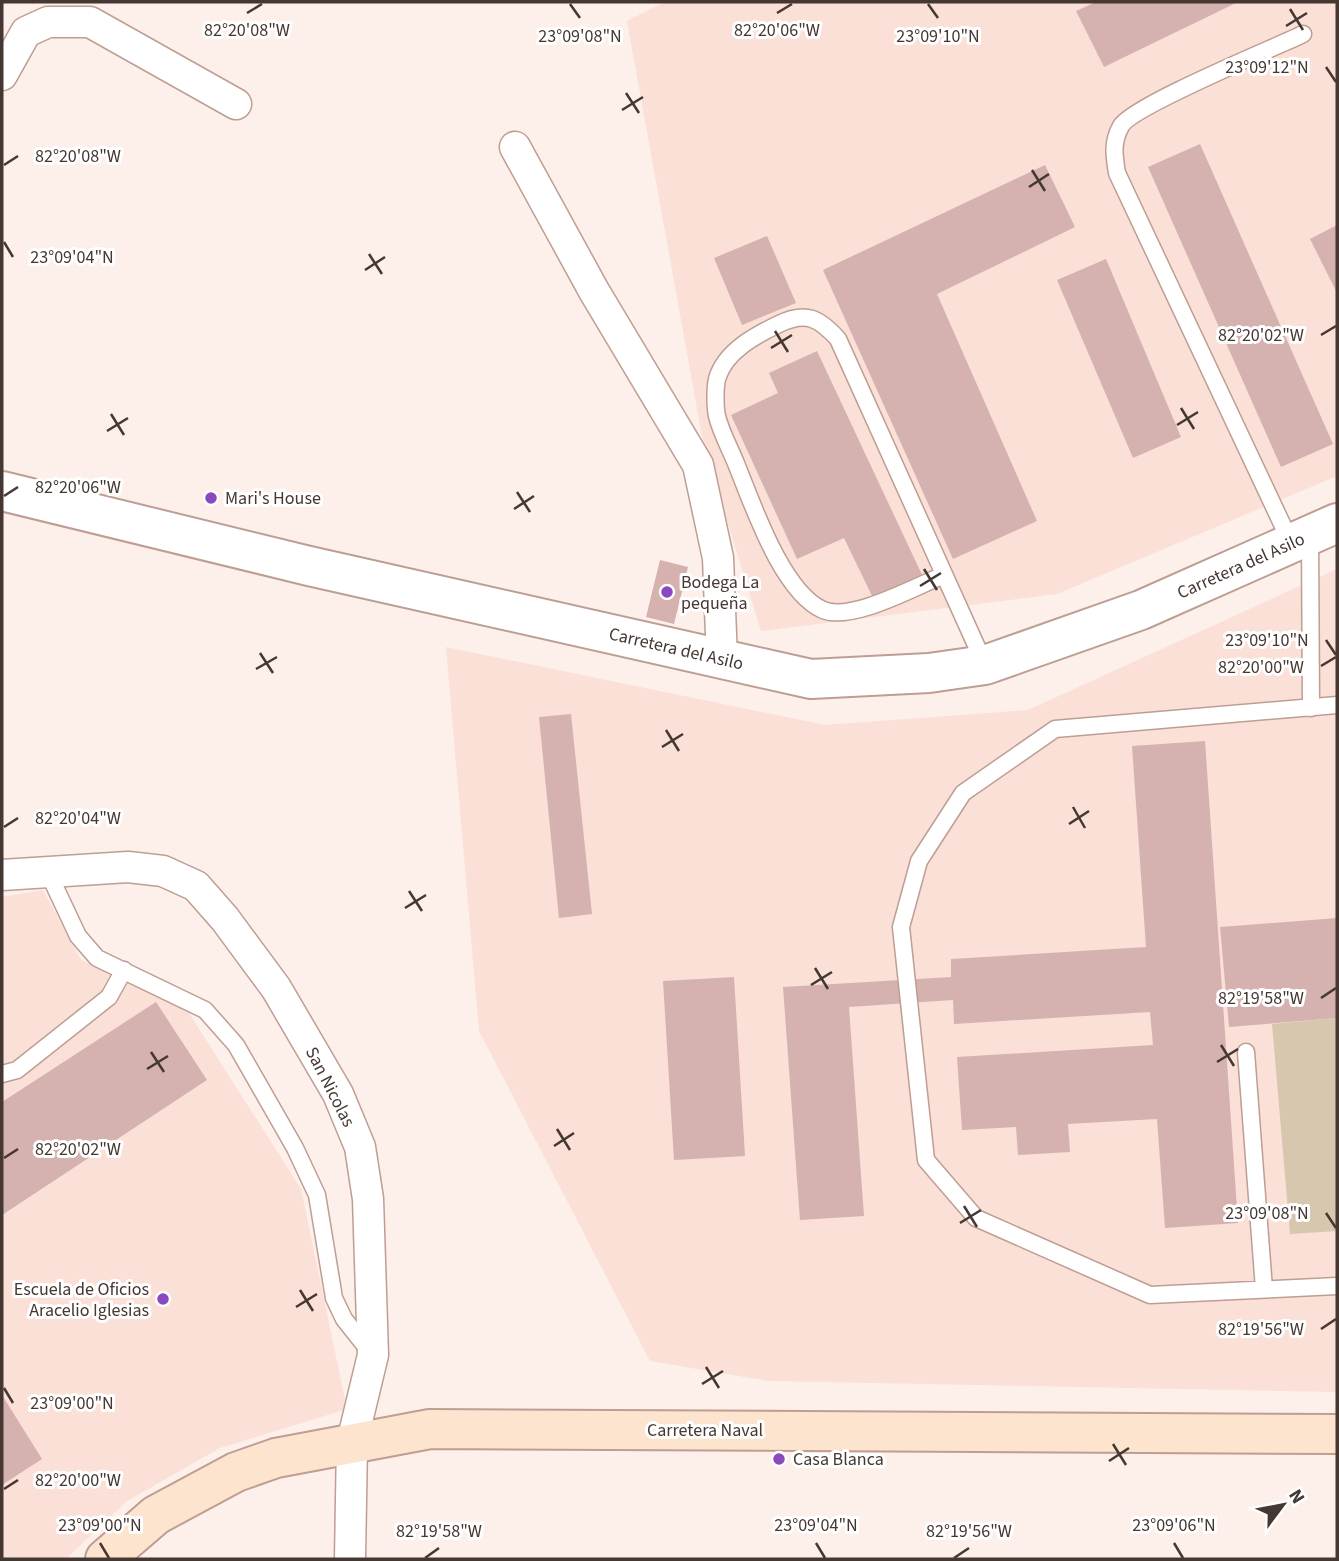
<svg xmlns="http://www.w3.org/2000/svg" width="1339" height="1561" viewBox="0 0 1339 1561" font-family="'Source Sans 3',sans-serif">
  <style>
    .built { fill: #fae0d7 }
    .green { fill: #d7c7ae }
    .building { fill: #d5b1af }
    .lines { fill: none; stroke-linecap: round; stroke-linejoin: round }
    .service-casing { stroke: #be9e92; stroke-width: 19 }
    .minor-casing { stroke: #be9e92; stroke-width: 33 }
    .tertiary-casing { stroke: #be9e92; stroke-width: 42 }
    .secondary-casing { stroke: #be9e92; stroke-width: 42 }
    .service { stroke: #fff; stroke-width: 16 }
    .minor { stroke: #fff; stroke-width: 30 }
    .tertiary { stroke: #fff; stroke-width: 38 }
    .secondary { stroke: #fde4cf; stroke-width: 38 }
    .ticks { fill: none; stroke: #453732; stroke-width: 2.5 }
    .poi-dot { fill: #8a49be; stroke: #fff; stroke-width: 2.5 }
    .labels { text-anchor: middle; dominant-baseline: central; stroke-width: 6; stroke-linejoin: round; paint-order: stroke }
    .poi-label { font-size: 18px; fill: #453732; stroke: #fff; text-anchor: start }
    .street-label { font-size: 18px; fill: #453732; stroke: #fff }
    .ticks-label { font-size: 18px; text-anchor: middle; fill: #453732; stroke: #fff; stroke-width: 6; stroke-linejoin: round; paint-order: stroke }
  </style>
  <rect width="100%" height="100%" fill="#fdefea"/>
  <path class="built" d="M665 2H1337V476L1057 594 761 631 703 442 627 21Z
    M1337 569V1392L768 1381 650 1361 479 1031 446 647 825 725 1028 710Z
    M43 890 81 960 185 1007 301 1189 347 1409 220 1448 127 1501 66 1559H2V897Z"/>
  <path class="green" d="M1337 1018V1231L1290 1234 1272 1024Z"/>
  <path class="building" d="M1096 2H1238L1104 67 1076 11Z
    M1200 144 1333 444 1281 467 1148 167Z
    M1045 165 1075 227 937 294 1037 521 953 559 823 270Z
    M1337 225V293L1310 239Z
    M767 236 796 303 742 325 714 258Z
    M1106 259 1181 437 1133 458 1057 280Z
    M817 351 923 577 874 600 844 538 797 559 731 415 778 393 769 373Z
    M660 560 688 567 674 624 646 617Z
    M571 714 592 914 559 918 539 717Z
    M1205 741 1238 1223 1165 1228 1157 1119 1068 1124 1070 1152 1018 1155 1016 1127 962 1130 957 1057 1153 1045 1150 1012 954 1024 953 1000 849 1007 864 1216 800 1220 783 987 951 977V959L1146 947 1132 746Z
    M1337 918V1018L1229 1027 1220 927Z
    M734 977 745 1156 674 1160 663 981Z
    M156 1002 207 1080 2 1215V1102Z
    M2 1395 42 1459 2 1485Z"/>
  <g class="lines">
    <defs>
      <path id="service" d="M1310 536 1311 708
        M1291 543 1117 173C1114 155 1112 142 1121 126 1132 106 1274 48 1303 34
        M944 575C916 586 852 622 823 610 782 592 753 505 737 466 731 450 721 433 717 416 715 407 715 388 717 379 725 351 756 335 779 324 806 311 819 318 838 339L985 665
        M1337 705 1055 729 963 793 919 861 901 927 926 1160 976 1218 1150 1295 1337 1286
        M47 870 78 936 97 958 205 1010 236 1045 295 1148 317 1195 334 1298 344 1319 371 1353
        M1246 1052 1264 1289
        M2 1074 17 1070 109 997 124 970"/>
      <path id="minor" d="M2 75 26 32 48 22H90L236 104
        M515 147 594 291 698 465 718 558 722 660
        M2 875 128 867 163 871 196 886 225 919 276 988 338 1094 360 1147 368 1199 373 1355 352 1442 350 1559"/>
      <path id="tertiary" d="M2 491 309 566 811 679 929 673 985 665 1141 610 1337 523"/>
      <path id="secondary" d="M105 1559 156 1515 236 1472 276 1458 430 1429 1337 1434"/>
    </defs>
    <use href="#service" class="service-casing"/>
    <use href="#minor" class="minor-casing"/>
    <use href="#tertiary" class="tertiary-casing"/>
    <use href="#secondary" class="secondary-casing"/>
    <use href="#service" class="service"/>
    <use href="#minor" class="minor"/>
    <use href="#tertiary" class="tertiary"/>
    <use href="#secondary" class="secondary"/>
  </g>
  <path class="ticks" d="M570 4 580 18M928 4 938 18M1290 9 1303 30M247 13 262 4M777 13 792 4M1286 26 1307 13M1326 67 1336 82M626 93 639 113M622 110 643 97M4 165 18 156M1032 170 1045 191M1029 187 1049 174M4 242 13 257M369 254 382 274M365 270 385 257M775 331 788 352M1321 335 1336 326M771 348 792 335M1181 408 1194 429M111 414 124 435M1177 425 1198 412M107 431 128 418M517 492 530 512M4 496 18 487M514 509 534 496M924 569 937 590M920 586 941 573M1326 640 1336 655M260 653 273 673M1321 666 1336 657M256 669 277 657M666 730 679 751M662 747 683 734M1073 807 1085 828M1069 824 1089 811M4 827 18 818M409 891 422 911M405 908 426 895M815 968 828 989M811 985 832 972M1321 998 1336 988M1221 1045 1234 1066M151 1052 164 1072M1217 1062 1238 1049M147 1069 168 1056M557 1129 570 1150M554 1146 574 1133M4 1158 18 1149M964 1206 977 1227M1326 1213 1336 1228M960 1223 981 1210M300 1290 313 1311M296 1307 317 1294M1321 1329 1336 1319M706 1367 719 1388M702 1384 723 1371M4 1388 13 1403M1113 1444 1126 1465M1109 1461 1129 1448M4 1489 18 1480M100 1543 109 1558M816 1543 825 1558M1174 1543 1183 1558M425 1558 439 1548M954 1558 969 1548"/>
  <g class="poi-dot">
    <circle cx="211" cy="498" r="7"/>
    <circle cx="667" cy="592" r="7"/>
    <circle cx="163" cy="1299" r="7"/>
    <circle cx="779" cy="1459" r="7"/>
  </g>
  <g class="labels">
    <g class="poi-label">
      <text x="225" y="498">Mari's House</text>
      <text x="681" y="582">Bodega La<tspan x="681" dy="21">pequeña</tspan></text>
      <text x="149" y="1289" text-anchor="end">Escuela de Oficios<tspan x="149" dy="21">Aracelio Iglesias</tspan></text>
      <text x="793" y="1459">Casa Blanca</text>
    </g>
    <g class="street-label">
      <text transform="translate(1241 566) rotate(-24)">Carretera del Asilo</text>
      <text transform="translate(676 649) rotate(13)">Carretera del Asilo</text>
      <text transform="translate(330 1087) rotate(63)">San Nicolas</text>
      <text x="705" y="1430">Carretera Naval</text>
    </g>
  </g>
  <g class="ticks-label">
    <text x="247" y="36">82°20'08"W</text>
    <text x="777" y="36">82°20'06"W</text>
    <text x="580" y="42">23°09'08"N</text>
    <text x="938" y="42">23°09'10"N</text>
    <text x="1267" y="73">23°09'12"N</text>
    <text x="78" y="162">82°20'08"W</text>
    <text x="72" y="263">23°09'04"N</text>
    <text x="1261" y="341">82°20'02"W</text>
    <text x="78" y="493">82°20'06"W</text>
    <text x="1267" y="646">23°09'10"N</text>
    <text x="1261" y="673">82°20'00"W</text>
    <text x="78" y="824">82°20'04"W</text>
    <text x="1261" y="1004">82°19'58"W</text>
    <text x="78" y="1155">82°20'02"W</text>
    <text x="1267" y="1219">23°09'08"N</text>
    <text x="1261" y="1335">82°19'56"W</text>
    <text x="72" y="1409">23°09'00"N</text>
    <text x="78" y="1486">82°20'00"W</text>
    <text x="100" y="1531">23°09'00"N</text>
    <text x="816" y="1531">23°09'04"N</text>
    <text x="1174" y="1531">23°09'06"N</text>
    <text x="439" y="1537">82°19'58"W</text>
    <text x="969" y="1537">82°19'56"W</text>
  </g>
  <rect width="1339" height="1561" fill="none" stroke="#453732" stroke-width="7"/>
  <g transform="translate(1283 1505) rotate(58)" stroke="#ffffff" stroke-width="5" paint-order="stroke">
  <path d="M0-5L12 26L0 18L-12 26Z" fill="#453732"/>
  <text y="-10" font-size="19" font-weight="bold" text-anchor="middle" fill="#453732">N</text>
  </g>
</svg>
